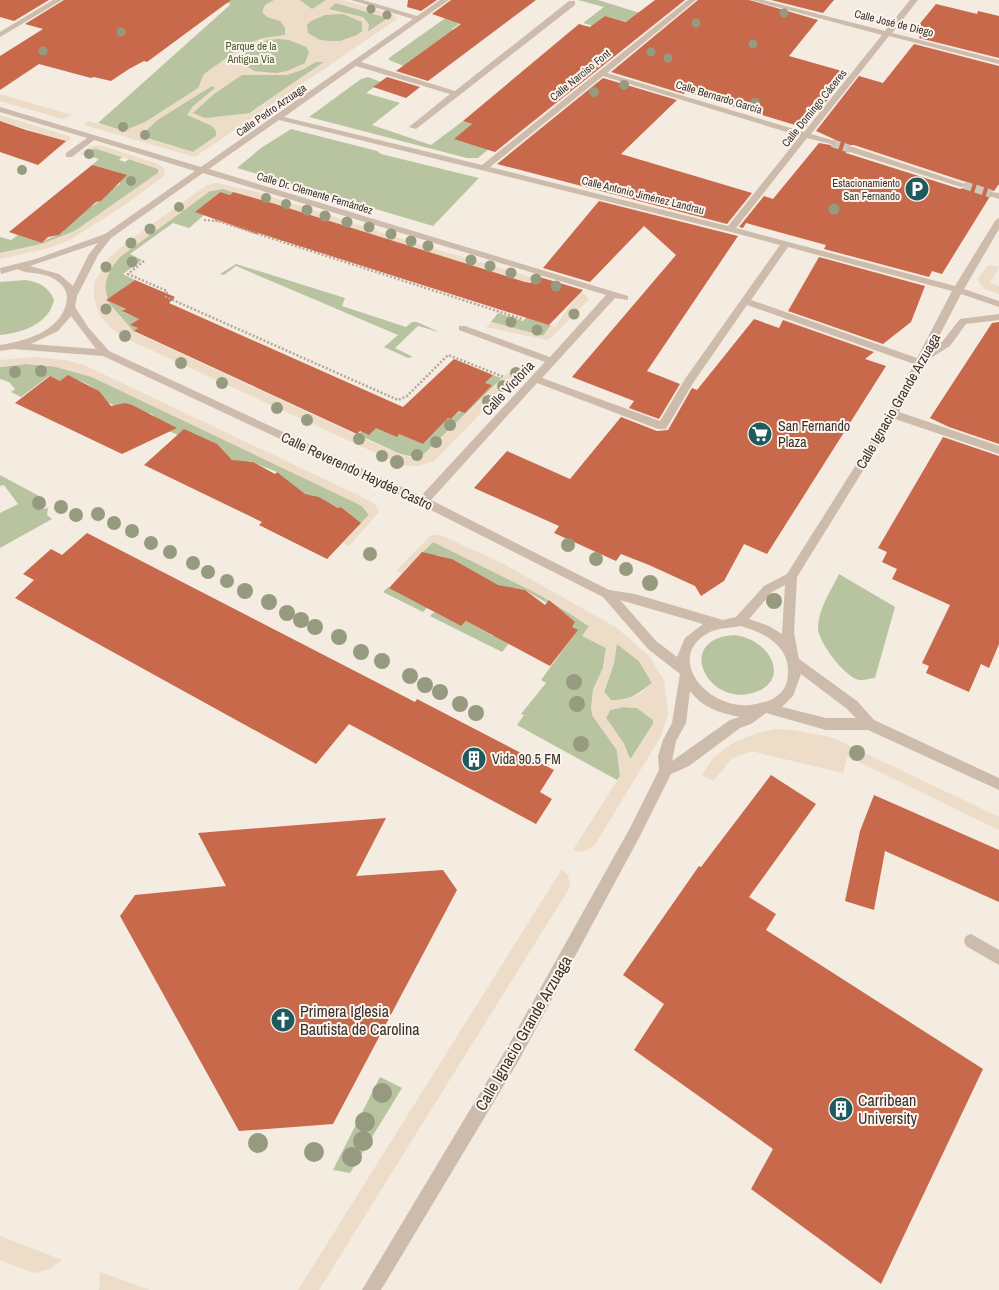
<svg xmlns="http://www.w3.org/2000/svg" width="999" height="1290" viewBox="0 0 999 1290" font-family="'Archivo Narrow',sans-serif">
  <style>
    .green { fill: #b8c4a0 }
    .plaza { fill: #ecdcc8; fill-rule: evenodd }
    .building { fill: #c8694b; fill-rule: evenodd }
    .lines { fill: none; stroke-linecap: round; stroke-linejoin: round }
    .minor-tunnel { stroke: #cfc6bd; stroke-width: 8; stroke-dasharray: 8 4; stroke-linecap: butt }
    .path-far1 { stroke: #b9a596; stroke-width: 2; stroke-dasharray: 2 2; stroke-linecap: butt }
    .path { stroke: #b9a596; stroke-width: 2.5; stroke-dasharray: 2 2; stroke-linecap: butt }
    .minor { fill: #cdbbac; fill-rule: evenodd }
    .tree { fill: #969b7f }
    .labels { text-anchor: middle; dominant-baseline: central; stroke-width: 4; stroke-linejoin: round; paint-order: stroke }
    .far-street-label { font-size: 11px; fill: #3b302b; stroke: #fbf5ee }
    .far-park-label { font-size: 11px; fill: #4a5a2e; stroke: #fbf5ee }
    .far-poi-label { font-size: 11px; fill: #3b302b; stroke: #fbf5ee; text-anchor: end }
    .street-label { font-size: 14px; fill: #3b302b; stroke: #fbf5ee }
    .poi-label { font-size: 14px; fill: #3b302b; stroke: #fbf5ee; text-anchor: start }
    .near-poi-label { font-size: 16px; fill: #3b302b; stroke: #fbf5ee; text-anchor: start }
    .near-street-label { font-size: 16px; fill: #3b302b; stroke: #fbf5ee }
  </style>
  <rect width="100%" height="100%" fill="#f4ebe1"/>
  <path class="green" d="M218 0H326L388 18 193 152 98 123 231 4Z
    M471 0 465 20 452 29 455 31 404 66 389 60V58Z
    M578 0H598L640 13 536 110 478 158H467L309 117 361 79 368 77 381 82 366 93 400 103 372 125 431 145 463 121 477 126 455 139 481 147 628 22 605 16 593 26 583 23 604 7Z
    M291 129 377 151 381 154 479 178 433 226 237 168 261 148Z
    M94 148 122 157 119 160 125 162 129 159 158 169V173L75 231 42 244 0 253V237L11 240 18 235 42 243C50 236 57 237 64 231L63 228 81 216 80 214C88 208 98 203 105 197V194L120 184V181L92 165 99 159 83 155Z
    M223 189 233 192 230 195 219 192 196 212 204 215 189 228 173 223 130 254 142 260 123 274 135 280 108 299C101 282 109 269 121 256L210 191Z
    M236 264 345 298 342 306 406 327 412 322H417L439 332 418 326 395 348 413 357 408 358 384 347 398 335 236 266 224 275 220 274Z
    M26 280C39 282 49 287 54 300 49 324 22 333 0 335V282Z
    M106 300 126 309 123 312 132 316 145 314 131 325 138 328 134 332Z
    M498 313 523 321 528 316 551 325 543 336 491 322Z
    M26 364 60 367 92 377 356 502 362 506 369 515 359 525 347 519 350 514 341 507 339 508 311 495 304 499 283 484 287 480 277 472 250 461 242 464 219 454 222 450 211 441 210 442 178 435 155 425 160 421 152 414 118 407 96 397 99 392C90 385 71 373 60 381L49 376 21 397 11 392 15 389 9 382 0 379V367Z
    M493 375 502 378 420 458 400 454 357 434 382 422 399 434 423 444 448 418 451 419 491 385 485 383Z
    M0 475 39 496 34 506 39 510 48 508 47 515 52 519 0 548V513L18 504 4 485 0 486Z
    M433 542C488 563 541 594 590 627L583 636 606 648 603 668 593 690 592 715 617 750 620 776 617 780 517 725 524 715 521 714 546 683 541 680 577 631 560 617 563 612 549 601 547 603 525 590 515 588 511 592 483 578 452 559 437 555 433 560 421 553Z
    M839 574 895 607 875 678C870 678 864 681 859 680 845 677 818 642 818 628 818 609 831 591 839 574Z
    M388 587 414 601 422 593 435 600 423 612 383 592Z
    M434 612 461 626 466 621 493 636 500 628 515 636 502 652 430 616Z
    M734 635C772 639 794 685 748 694 705 702 676 639 734 635Z
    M616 643 639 661 652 683C637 694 630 701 611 700L604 692 614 663Z
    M623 707 637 708 653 720V724L630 760 624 744 606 718 610 710Z
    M380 1077 402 1088 350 1173 333 1170Z"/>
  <path class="plaza" d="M274 0H300L312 9 326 0H343L394 15 397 19 195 157 84 125 88 121 123 131 145 122 198 88 204 74 244 45 263 38 285 35V28L280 21 267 17 262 12 265 5ZM336 3 387 18 388 19 368 32 369 24 363 17 329 9ZM343 14 362 22V31L357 35 340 41H330L320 40 308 33 307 25 311 21 325 15ZM279 39 289 40 306 47 309 52 305 63 287 71 276 73 254 71 242 63 240 57 248 47 267 40ZM316 62H324L251 113 205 118 193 113 214 94 242 75H287L302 70ZM212 86 215 88 193 106 187 115 212 126 216 131V136L193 152 140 136 159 119Z
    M0 94 72 115 62 119 0 101Z
    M0 115 69 136 71 139 59 148 63 140 0 121Z
    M100 145 158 164 165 169 164 176 123 206 70 240 45 249 0 259V253L42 244 75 231 158 173V169L153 167 94 148 83 155 80 154 91 146Z
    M216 183 257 192 415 243 582 292 589 299 552 337 547 340 486 327 491 322 543 336 551 325 555 326 576 298 223 189 210 191 121 256 111 268 105 284 107 301 134 332 387 449 416 459 422 457 513 368 519 371 518 375 434 461 418 466 402 465 125 338 111 328 99 314 94 297V283L110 257 126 243 207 185Z
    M989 265 999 267 990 283 999 286V294L984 289 979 282 978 278Z
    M36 357 65 360 84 365 364 498 375 504 379 512 349 546 343 543 369 515 362 506 92 377 48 365 26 364 0 367V360Z
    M431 535H440L502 563 617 628 649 656 664 680 668 714 660 738 594 846 582 852 573 850 620 776 617 750 592 715 591 707 593 690 603 668 606 648 582 636 589 626 552 601 433 542 402 573 396 571ZM617 644 639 661 652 683 640 694 624 700H611L604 692 614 663ZM623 707 637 708 653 720V724L631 760 620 738 606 718 610 710Z
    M776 729 792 730 831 737 999 817V830L847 756 843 773 751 751 731 759 714 781 702 775 713 758 731 744 757 733Z
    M562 869 568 875 570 887 381 1190 319 1290H298Z
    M0 1236 62 1260 50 1269 34 1273 0 1260Z
    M100 1272 150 1290H99Z"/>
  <path class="building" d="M0 0H49L14 21 0 17Z
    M64 0H231L147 62 144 61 129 69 111 81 94 77 91 78 39 64 0 90V56L43 29 25 24Z
    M408 0H437L421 11 407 7Z
    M451 0H536L428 81 396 71 461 24 432 14Z
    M655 0H685L495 152 454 139 472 124 463 121 579 24 590 27 605 16 626 22Z
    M698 0H749L818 20 789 56 849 73 805 128 686 92 684 94 611 72Z
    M771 0H834L823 13Z
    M936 4 977 14 978 11 999 16V58L919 38 921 34 913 32Z
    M914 44 999 66V184L994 191H988L989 198 942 274 932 271 929 277 824 249 826 245 746 223 743 228 739 227 764 196 773 199 819 143 836 146V140L816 131 859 76 883 83ZM847 145H854L969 183 970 186 960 189 846 153Z
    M387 77 420 87 406 98 373 87Z
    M603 78 677 100 621 154 752 193 727 224 497 164Z
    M0 121 26 130 66 141 38 165 0 152Z
    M92 165 127 175 101 201 96 202 59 235 48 237 42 243 9 232Z
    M220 192 230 195 233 192 272 203 525 282 531 283 536 276 583 290 549 325 258 233 256 234 195 212Z
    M599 201 738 236 647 371 680 384 659 419 629 408 634 401 572 377 676 255 644 226 590 282 543 268Z
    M819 257 925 286 911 322 883 344 788 311Z
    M135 280 175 297 169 303 403 407 454 359 493 375 485 383 492 385 465 413 459 411 451 419 448 418 423 444 399 434 397 437 376 428 369 435 360 431 357 434 134 331 138 328 130 325 139 319 122 311 126 309 106 300Z
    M754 319 779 328 783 320 874 352 865 359 886 366 767 554 744 544 724 581 701 596 695 586 649 565 621 554 616 561 554 533 559 526 474 488 507 451 570 479 621 417 657 431 668 430 692 388 697 390Z
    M999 322V444L949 427 930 418 992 323Z
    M68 375 99 391 111 406 125 403 132 405 177 428 122 454 15 403 50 376 60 381Z
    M184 429 217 444 232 460 253 462 275 474 277 472 305 494 319 497 338 508 341 507 361 523 327 559 259 525 262 522 144 465Z
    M943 437 999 456V644L989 668 981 664 969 692 926 673 929 666 922 663 950 605 892 579 897 569 882 562 887 552 878 548Z
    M87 533 415 702 417 699 554 770 540 792 552 799 536 824 349 724 316 764 15 598 34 580 23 574 51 549 62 555Z
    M422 552 452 559 498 585 525 590 545 605 549 600 575 622 572 627 578 630 550 666 466 621 461 626 389 588Z
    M771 775 816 804 749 897 776 914 766 930 983 1069 881 1284 751 1189 773 1149 634 1050 664 1004 623 975 699 866 701 867Z
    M874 795 999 850V902L885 851 874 910 845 901 860 831Z
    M386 818 356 876 443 870 457 890 333 1124 239 1131 120 916 135 895 226 886 198 833Z"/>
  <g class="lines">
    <path class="minor-tunnel" d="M832 143 850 149
      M964 185 992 194"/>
    <path class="path-far1" d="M204 220 218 221"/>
    <path class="path" d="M215 220 522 319
      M144 261 128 274 167 291 166 297 398 400 407 396 448 355 504 377"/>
    <path class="minor" d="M53 0H62L0 37V32Z
      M351 0H363L417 16 440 0H449L361 62 455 91 569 1H575V5L416 129 409 127 450 94 356 66 284 117 482 165 688 0H696L607 73 804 132 882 35 751 0H763L885 31 910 0H918L892 33 999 60V64L889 36 811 134 835 141V145L807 138 736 228 955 286 995 221 999 218V229L964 289 999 301V307L961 294 933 348 942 342 960 319 999 314V320L966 324 950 346 926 361 927 363 923 366 899 412 999 446V454L895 419 797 577 794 633 799 659 857 701 874 720 999 778V790L868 730H826L766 713 751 724 740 728 689 766 671 774 640 836 519 1060 381 1290H362L507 1048 630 828 659 770 658 756 663 740 672 723 680 674 648 649 603 597 419 504 103 356 13 349 0 351V345C25 341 58 332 66 305 68 297 67 290 61 284 45 269 28 276 18 269L1 274 0 268 36 259 105 234 195 171 94 140 72 157H66V153L87 138 0 112V107L201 167 413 19ZM603 76 800 136 728 226 490 167ZM279 120 727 231 780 245 685 379 660 421 542 378 615 298 628 300V296L209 169ZM203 173 606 295 550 357 465 326H459V330L545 362 421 496 109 351 88 327 75 307 77 296 98 255 111 238ZM98 243 89 254 73 286 59 274 30 266ZM788 247 952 291 917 358 751 300ZM747 305 914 364 888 414 787 574 764 586 736 617 723 620 635 594 609 590 431 500 537 383 658 429H666L693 383ZM71 316 96 349 31 344 58 331ZM785 585 782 634 769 626 749 619 772 592ZM620 600 703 624 685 638 677 657 656 641ZM740 626C763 632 789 645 788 672 788 682 785 690 777 696 771 701 764 702 756 704 710 714 661 657 710 632 718 628 731 628 740 626ZM801 674 847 709 856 718H826L782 707 793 696ZM690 691C703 708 720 713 740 717L730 720 672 761 676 741 686 723Z
      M847 147H853L968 185 961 187 847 151Z
      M989 192 999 193V199L989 196Z
      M971 934 999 950V965L966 946 964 941 966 936Z"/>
  </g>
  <g class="tree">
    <circle cx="371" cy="9" r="4.5"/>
    <circle cx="784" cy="13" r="4.5"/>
    <circle cx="387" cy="15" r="4.5"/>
    <circle cx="696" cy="23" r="4.5"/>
    <circle cx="121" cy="32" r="4.5"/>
    <circle cx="753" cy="44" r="4.5"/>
    <circle cx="43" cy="51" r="4.5"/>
    <circle cx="651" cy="52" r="4.5"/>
    <circle cx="668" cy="58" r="4.5"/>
    <circle cx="624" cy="85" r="5"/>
    <circle cx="594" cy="92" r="5"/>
    <circle cx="755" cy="103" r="5"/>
    <circle cx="123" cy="127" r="5"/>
    <circle cx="145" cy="135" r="5"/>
    <circle cx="89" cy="154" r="5"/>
    <circle cx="22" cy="170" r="5"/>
    <circle cx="131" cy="181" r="5"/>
    <circle cx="266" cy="198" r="5"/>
    <circle cx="286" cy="204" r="5"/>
    <circle cx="179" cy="207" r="5"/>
    <circle cx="834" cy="209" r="5.5"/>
    <circle cx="307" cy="210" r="5.5"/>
    <circle cx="325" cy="216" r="5.5"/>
    <circle cx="347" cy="222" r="5.5"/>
    <circle cx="369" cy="227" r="5.5"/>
    <circle cx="150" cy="229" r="5.5"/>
    <circle cx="391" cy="234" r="5.5"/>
    <circle cx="411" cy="241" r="5.5"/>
    <circle cx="131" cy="243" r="5.5"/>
    <circle cx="428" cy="246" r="5.5"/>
    <circle cx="471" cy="260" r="5.5"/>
    <circle cx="132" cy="262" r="5.5"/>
    <circle cx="490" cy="266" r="5.5"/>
    <circle cx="106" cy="267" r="5.5"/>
    <circle cx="511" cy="273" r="5.5"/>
    <circle cx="536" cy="279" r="5.5"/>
    <circle cx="556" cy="286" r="5.5"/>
    <circle cx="106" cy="309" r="5.5"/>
    <circle cx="574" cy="314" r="5.5"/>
    <circle cx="511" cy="322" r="5.5"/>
    <circle cx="537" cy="330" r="5.5"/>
    <circle cx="125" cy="336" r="6"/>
    <circle cx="181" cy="363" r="6"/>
    <circle cx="41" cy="371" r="6"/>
    <circle cx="15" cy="372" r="6"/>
    <circle cx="516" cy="373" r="6"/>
    <circle cx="222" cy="383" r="6"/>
    <circle cx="503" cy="386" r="6"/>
    <circle cx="488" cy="401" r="6"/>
    <circle cx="277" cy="408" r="6"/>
    <circle cx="307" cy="420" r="6"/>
    <circle cx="450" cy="425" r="6"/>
    <circle cx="359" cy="439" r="6"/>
    <circle cx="436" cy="442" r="6"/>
    <circle cx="417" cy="455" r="6"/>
    <circle cx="382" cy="456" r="6"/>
    <circle cx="397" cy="462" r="7"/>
    <circle cx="39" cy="503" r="7"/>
    <circle cx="61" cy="507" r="7"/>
    <circle cx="98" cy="514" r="7"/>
    <circle cx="76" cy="515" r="7"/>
    <circle cx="114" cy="523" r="7"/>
    <circle cx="132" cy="531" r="7"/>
    <circle cx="151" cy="543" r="7"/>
    <circle cx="568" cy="545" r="7"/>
    <circle cx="170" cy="552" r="7"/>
    <circle cx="370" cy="554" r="7"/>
    <circle cx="596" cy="559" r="7"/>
    <circle cx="193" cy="563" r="7"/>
    <circle cx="626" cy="569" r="7"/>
    <circle cx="208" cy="572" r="7"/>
    <circle cx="227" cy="581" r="7"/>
    <circle cx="650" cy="583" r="8"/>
    <circle cx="245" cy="591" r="8"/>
    <circle cx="774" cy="601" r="8"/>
    <circle cx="269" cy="602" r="8"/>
    <circle cx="287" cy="613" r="8"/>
    <circle cx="301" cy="620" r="8"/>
    <circle cx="315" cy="627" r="8"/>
    <circle cx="339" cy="637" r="8"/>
    <circle cx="361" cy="652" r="8"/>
    <circle cx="382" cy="661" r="8"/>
    <circle cx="410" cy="676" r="8"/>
    <circle cx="574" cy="682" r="8"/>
    <circle cx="425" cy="685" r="8"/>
    <circle cx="440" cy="692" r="8"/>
    <circle cx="460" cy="704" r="8"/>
    <circle cx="577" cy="704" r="8"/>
    <circle cx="476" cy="713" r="8"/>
    <circle cx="581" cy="744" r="8"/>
    <circle cx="857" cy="753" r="8"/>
    <circle cx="382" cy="1093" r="10"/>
    <circle cx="365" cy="1122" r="10"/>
    <circle cx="363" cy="1141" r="10"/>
    <circle cx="258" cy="1143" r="10"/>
    <circle cx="314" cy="1152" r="10"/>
    <circle cx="352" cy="1157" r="10"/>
  </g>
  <defs>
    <symbol id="parking-disc" viewBox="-11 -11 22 22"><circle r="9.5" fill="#1f5a5e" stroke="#fbf5ee"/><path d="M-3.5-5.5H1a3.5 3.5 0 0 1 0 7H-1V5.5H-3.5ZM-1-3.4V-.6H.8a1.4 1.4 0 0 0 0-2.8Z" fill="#fff"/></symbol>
    <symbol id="supermarket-disc" viewBox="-11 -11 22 22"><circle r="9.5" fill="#1f5a5e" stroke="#fbf5ee"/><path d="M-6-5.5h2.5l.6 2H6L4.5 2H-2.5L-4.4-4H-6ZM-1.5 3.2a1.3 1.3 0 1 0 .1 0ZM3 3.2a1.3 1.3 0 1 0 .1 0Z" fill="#fff"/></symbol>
    <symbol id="building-disc" viewBox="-11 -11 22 22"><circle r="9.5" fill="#1f5a5e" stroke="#fbf5ee"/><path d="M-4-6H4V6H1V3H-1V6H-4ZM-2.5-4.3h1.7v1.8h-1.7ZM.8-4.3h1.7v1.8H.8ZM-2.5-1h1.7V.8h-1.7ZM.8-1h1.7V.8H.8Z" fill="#fff"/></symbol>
    <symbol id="church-disc" viewBox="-11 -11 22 22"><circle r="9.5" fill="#1f5a5e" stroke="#fbf5ee"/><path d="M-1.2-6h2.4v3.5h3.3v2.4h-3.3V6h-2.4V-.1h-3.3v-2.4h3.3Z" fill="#fff"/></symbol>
  </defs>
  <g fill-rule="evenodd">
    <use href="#parking-disc" x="903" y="175" width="28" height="28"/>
    <use href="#supermarket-disc" x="746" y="420" width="28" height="28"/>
    <use href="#building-disc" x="460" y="745" width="28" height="28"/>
    <use href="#church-disc" x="269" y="1006" width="28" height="28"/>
    <use href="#building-disc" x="827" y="1095" width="28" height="28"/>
  </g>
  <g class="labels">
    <g class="far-street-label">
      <text transform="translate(894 23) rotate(14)">Calle José de Diego</text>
      <text transform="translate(580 75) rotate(-39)">Calle Narciso Font</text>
      <text transform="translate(719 97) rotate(17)">Calle Bernardo García</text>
      <text transform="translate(814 108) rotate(-51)">Calle Domingo Cáceres</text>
      <text transform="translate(271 110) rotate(-35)">Calle Pedro Arzuaga</text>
      <text transform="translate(315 193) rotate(17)">Calle Dr. Clemente Fernández</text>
      <text transform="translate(643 195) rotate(14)">Calle Antonio Jiménez Landrau</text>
    </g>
    <g class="far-park-label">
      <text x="251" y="46">Parque de la<tspan x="251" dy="13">Antigua Vía</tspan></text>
    </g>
    <g class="far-poi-label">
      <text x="900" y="183">Estacionamiento<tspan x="900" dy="13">San Fernando</tspan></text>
    </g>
    <g class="street-label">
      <text transform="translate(508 388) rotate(-47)">Calle Victoria</text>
      <text transform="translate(898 401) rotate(-60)">Calle Ignacio Grande Arzuaga</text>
      <text transform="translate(357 471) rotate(25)">Calle Reverendo Haydée Castro</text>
    </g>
    <g class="poi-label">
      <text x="778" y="426">San Fernando<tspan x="778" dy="16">Plaza</tspan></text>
      <text x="492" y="759">Vida 90.5 FM</text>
    </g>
    <g class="near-poi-label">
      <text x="300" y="1011">Primera Iglesia<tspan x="300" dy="18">Bautista de Carolina</tspan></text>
      <text x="858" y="1100">Carribean<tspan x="858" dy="18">University</tspan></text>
    </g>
    <g class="near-street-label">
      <text transform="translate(523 1033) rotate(-60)">Calle Ignacio Grande Arzuaga</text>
    </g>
  </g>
</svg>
